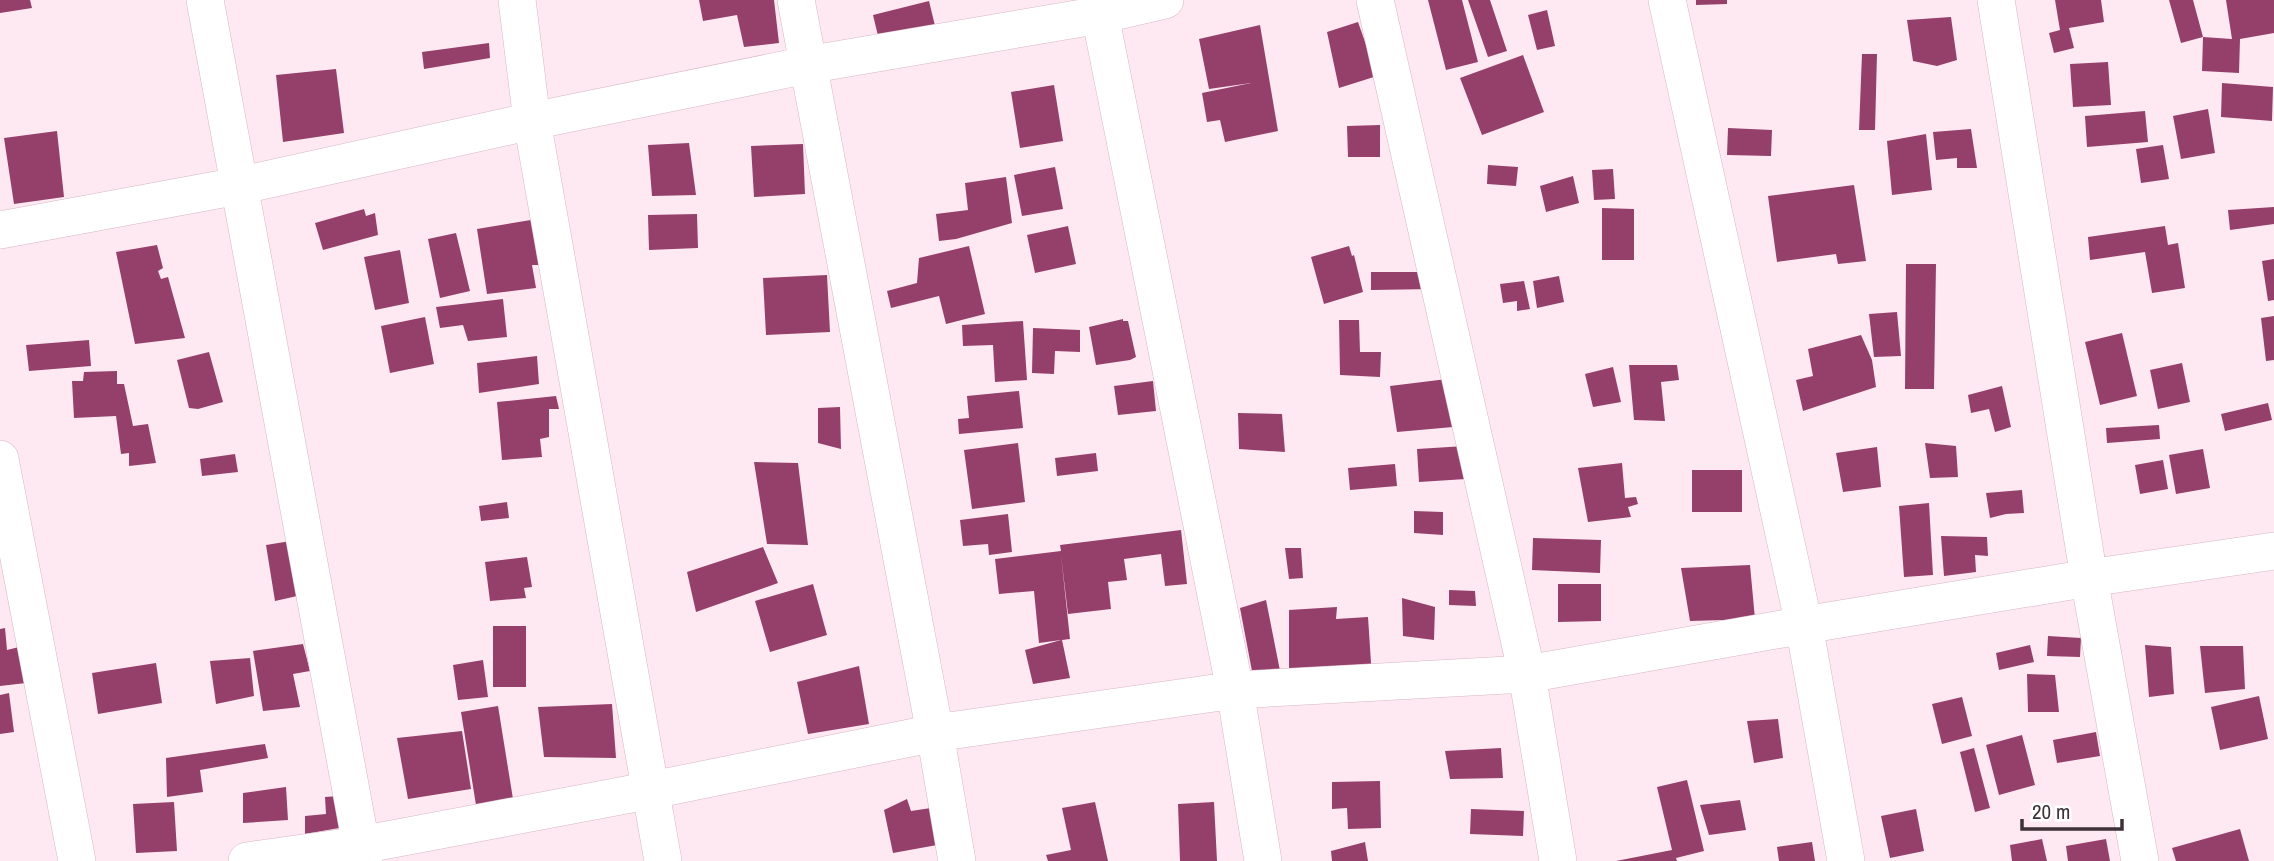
<svg xmlns="http://www.w3.org/2000/svg" width="2274" height="861" viewBox="0 0 2274 861" font-family="'Archivo Narrow',sans-serif">
  <style>
    .building { fill: #953f6b }
    .lines { fill: none; stroke-linecap: round; stroke-linejoin: round }
    .minor-casing { stroke: #d6b6c3; stroke-width: 38 }
    .minor { stroke: #fff; stroke-width: 37 }
  </style>
  <rect width="100%" height="100%" fill="#fee9f2"/>
  <path class="building" d="M0 0H30L32 8 0 13Z
    M699 0H774L779 43 744 47 737 15 703 21Z
    M1428 0H1462L1478 62 1446 70Z
    M1468 0H1490L1507 51 1488 57Z
    M1696 0H1727V4L1696 5Z
    M2055 0H2101L2104 22 2069 28 2074 48 2054 53 2049 33 2060 30Z
    M2169 0H2193L2203 37 2181 43Z
    M2226 0H2274V33L2240 39 2239 73 2202 71 2203 37 2232 39Z
    M929 1 936 30 880 44 873 15Z
    M1547 10 1555 46 1537 50 1528 15Z
    M1951 17 1957 60 1937 66 1913 61 1907 20Z
    M1358 22 1377 76 1339 88 1327 32Z
    M1260 25 1278 131 1225 142 1220 120 1207 122 1202 93 1251 83 1209 89 1199 39Z
    M489 43 490 58 424 69 422 52Z
    M1862 54H1877L1875 130H1859Z
    M1523 55 1544 112 1482 135 1460 78Z
    M2108 62 2111 105 2073 107 2070 64Z
    M336 69 344 133 283 142 276 75Z
    M2222 83 2273 87 2272 121 2221 117Z
    M1054 85 1063 141 1020 148 1011 92Z
    M2208 109 2215 153 2181 159 2173 116Z
    M2145 111 2148 142 2087 147 2085 116Z
    M1380 125V157H1348L1347 126Z
    M1728 128 1772 130 1771 156 1727 155Z
    M1971 129 1977 168H1957V158L1936 160 1933 132Z
    M57 131 64 197 14 204 4 138Z
    M1926 134 1932 190 1892 195 1887 141Z
    M689 143 696 195 652 196 648 145Z
    M803 144 805 194 754 197 751 146Z
    M2163 145 2169 179 2141 183 2136 149Z
    M1488 165 1518 167 1516 186 1487 184Z
    M1055 167 1063 209 1022 216 1014 175Z
    M1613 169 1615 199 1594 200 1592 170Z
    M1573 176 1579 203 1546 212 1540 186Z
    M1006 177 1012 223 956 239 939 241 936 214 968 210 965 183Z
    M1854 185 1866 261 1838 264 1836 254 1777 262 1768 196Z
    M2274 207V224L2230 230 2228 210Z
    M1602 208 1634 209V260H1602Z
    M364 209 366 216 375 213 378 235 323 250 315 223Z
    M697 214 698 248 649 250 648 215Z
    M537 219 542 265H532L536 288 487 294 477 229Z
    M1068 226 1076 264 1035 273 1027 235Z
    M2165 226 2168 245 2178 243 2185 288 2152 293 2145 252 2090 260 2088 237Z
    M456 233 470 291 440 298 428 239Z
    M157 245 163 268 158 271 161 279 168 277 185 338 135 344 116 252Z
    M969 246 985 314 946 324 939 296 891 308 887 291 917 283 919 258Z
    M1349 246 1352 256 1354 255 1363 292 1324 304 1311 257Z
    M400 250 409 303 375 310 364 257Z
    M2274 259V300L2268 301 2262 261Z
    M1906 264H1936L1934 389H1905Z
    M1371 272H1434V289L1371 290Z
    M827 275 830 332 766 335 763 278Z
    M1559 276 1564 302 1537 308 1533 281Z
    M1524 281 1530 309 1517 311V301L1503 303 1500 284Z
    M503 299 507 337 468 341 463 325 440 328 436 307Z
    M1897 312 1901 356 1874 357 1869 314Z
    M2274 316V360L2266 361 2261 318Z
    M425 317 434 364 390 373 381 326Z
    M1123 319V321H1128L1136 357 1130 360 1096 365 1089 327Z
    M1339 320H1359L1360 352H1381L1380 377 1340 375Z
    M1023 321 1027 380 995 382 993 345 963 346 962 325Z
    M1033 328 1080 330V352L1055 351 1054 374 1032 373Z
    M2122 333 2137 396 2100 405 2085 342Z
    M1861 335 1872 360 1876 387 1803 411 1796 380 1813 376 1808 349Z
    M89 340 91 366 29 371 26 345Z
    M209 352 223 402 198 409 189 408 177 360Z
    M537 356 539 384 479 393 477 363Z
    M2182 363 2190 402 2158 409 2150 370Z
    M1629 365H1677L1679 380 1661 382 1665 421 1634 420Z
    M1613 367 1621 402 1593 407 1585 374Z
    M117 371V384H124L133 426 148 424 156 463 129 466V453L121 454 116 416 74 418 72 381H83L84 372Z
    M1447 379 1453 427 1397 432 1390 386Z
    M1153 381 1156 411 1118 415 1114 386Z
    M2002 386 2011 427 1995 432 1989 409 1971 413 1968 395Z
    M1019 391 1023 428 959 434 958 419 969 418 967 396Z
    M556 396 559 409H549V437L540 439 542 457 502 460 497 402Z
    M2268 403 2272 420 2225 431 2221 414Z
    M840 407 841 449 818 443V408Z
    M1238 413 1282 414 1285 452 1239 449Z
    M2159 425 2160 439 2107 443 2106 428Z
    M1018 443 1025 502 972 509 964 450Z
    M1925 443 1956 446 1958 477 1930 478Z
    M1465 446 1466 479 1419 482 1417 449Z
    M1877 447 1881 487 1843 492 1836 453Z
    M2203 449 2210 488 2176 494 2169 455Z
    M1096 453 1098 471 1057 476 1055 458Z
    M235 454 238 472 202 476 200 459Z
    M2163 460 2168 489 2140 494 2135 465Z
    M754 462 798 463 808 545 767 544Z
    M1622 463 1625 498 1636 497 1638 504 1628 507 1631 517 1588 522 1578 468Z
    M1395 464 1397 486 1350 490 1348 468Z
    M1692 470H1742V512H1692Z
    M2022 490 2024 513 2006 514 1990 518 1986 493Z
    M507 502 509 518 481 521 479 506Z
    M1929 503 1933 575 1904 577 1899 506Z
    M1414 511 1443 512V535L1414 533Z
    M1008 514 1012 552 989 555 988 544 963 546 960 520Z
    M1181 530 1187 584 1165 586 1161 554 1124 559 1127 580 1108 582 1111 609 1068 614 1061 555 1070 639 1062 640 1070 678 1033 684 1025 650 1061 640 1039 643 1034 591 999 594 995 559 1061 551 1060 545Z
    M1941 536 1987 537 1988 556 1975 555 1976 572 1944 576Z
    M1533 538 1601 540 1600 573 1532 570Z
    M297 540 306 594 275 601 266 545Z
    M763 547 778 583 696 612 687 572Z
    M1285 548H1301L1303 578 1289 579Z
    M527 557 532 587 524 588 526 598 490 601 485 562Z
    M1750 565 1755 619 1690 621 1681 568Z
    M813 584 827 635 770 652 755 601Z
    M1558 584H1601V621L1558 622Z
    M1449 590 1475 591 1476 606 1449 605Z
    M1402 598 1435 607 1434 640 1403 636Z
    M1266 600 1283 686 1255 687 1240 608Z
    M1337 607 1336 619 1368 617 1372 678 1289 669V610Z
    M493 626H526V687H493Z
    M5 628 7 650 19 647 26 683 0 686V629Z
    M2048 636 2081 638 2080 657 2047 656Z
    M303 644 310 671 293 674 300 707 263 711 253 651Z
    M2030 645 2034 662 1999 670 1996 653Z
    M2145 645 2171 647 2174 694 2149 697Z
    M2200 646H2243L2245 689 2205 693Z
    M250 658 254 696 216 704 210 661Z
    M483 660 488 697 458 700 453 665Z
    M156 663 162 703 98 714 92 673Z
    M859 666 869 724 808 734 797 682Z
    M2027 674 2055 675 2059 712H2028Z
    M9 693 14 732 0 734V695Z
    M2259 696 2268 739 2220 750 2211 707Z
    M1962 697 1972 736 1942 744 1932 704Z
    M612 704 616 758 544 757 538 707Z
    M498 706 513 799 476 805 461 712Z
    M1778 719 1783 758 1754 763 1747 721Z
    M462 731 471 789 408 799 397 738Z
    M2096 732 2100 756 2057 763 2053 740Z
    M2022 735 2035 785 1999 795 1986 745Z
    M265 744 268 758 200 770 203 792 167 797 166 758Z
    M1501 748 1503 778 1450 779 1445 751Z
    M1974 748 1990 808 1975 812 1960 752Z
    M1687 780 1704 851 1676 858 1677 861H1616L1672 850 1657 787Z
    M1380 781 1381 828 1348 829 1347 808 1332 809V782Z
    M286 787 288 820 243 823V793Z
    M339 796 345 827 305 834V816L326 814 325 797Z
    M907 799 911 811 931 808 937 845 893 853 884 810Z
    M1740 800 1746 830 1709 835 1700 805Z
    M174 802 177 851 136 853 133 804Z
    M1095 802 1108 861H1048L1046 855 1071 850 1062 808Z
    M1214 802 1217 861H1180L1178 804Z
    M1471 809 1524 811 1523 836 1470 834Z
    M1916 809 1924 851 1890 858 1881 816Z
    M2240 829 2249 861H2176L2172 848Z
    M2042 839 2047 861H2012L2010 845Z
    M2106 839 2110 861H2068L2066 846Z
    M1365 842 1368 861H1332L1331 851Z
    M1812 842 1815 861H1779L1777 847Z"/>
  <g class="lines">
    <defs>
      <path id="minor" d="M205 0 364 861
        M517 0 532 121 663 861
        M796 0 935 733 957 861
        M1097 0 1235 690 1263 861
        M1375 0 1527 674 1558 861
        M1667 0 1804 625 1846 861
        M1996 0 2089 578 2140 861
        M0 230 238 186 532 121 807 65 1100 15 1165 0
        M0 459 77 861
        M247 861 361 845 652 790 935 733 1235 690 1527 674 1804 625 2089 578 2274 551"/>
    </defs>
    <use href="#minor" class="minor-casing"/>
    <use href="#minor" class="minor"/>
  </g>
  <path d="M2022 819v10h100v-10" fill="none" stroke="#3e3137" stroke-width="3.5"/>
  <text x="2032" y="819" font-size="21" fill="#3e3137" stroke="#ffffff" stroke-width="5" paint-order="stroke">20 m</text>
</svg>
